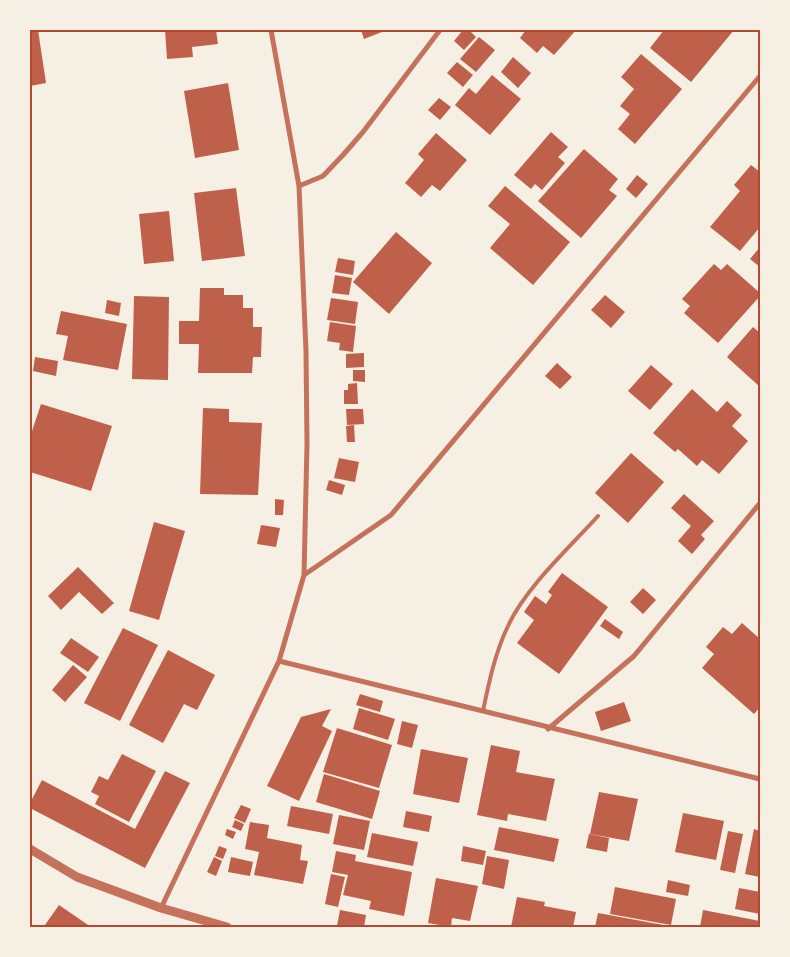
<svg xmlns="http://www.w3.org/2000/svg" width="790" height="957" viewBox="0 0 790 957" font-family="'Sofia Sans Condensed',sans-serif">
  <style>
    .building { fill: #bf614a }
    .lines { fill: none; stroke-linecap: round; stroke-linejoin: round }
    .service { stroke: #c5725c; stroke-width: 4 }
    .minor { stroke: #c5725c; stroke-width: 5 }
    .tertiary { stroke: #c5725c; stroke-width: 9 }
    .neatline { fill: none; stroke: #b5482f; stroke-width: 2 }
  </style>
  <rect width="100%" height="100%" fill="#f6efe4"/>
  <path class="building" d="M30 30H38L46 83 30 86Z
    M165 30H216L218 44 192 47 193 57 167 59Z
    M361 30H387L364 39Z
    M463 30H469L476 37 464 50 454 41Z
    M526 30H576L554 55 543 46 537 53 520 38Z
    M664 30H734L691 82 650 48Z
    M479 37 495 50 476 72 460 59Z
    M641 54 682 89 635 144 618 129 630 114 620 106 634 89 621 77Z
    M513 57 531 73 518 88 501 72Z
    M457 62 473 75 463 87 447 73Z
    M492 75 521 99 490 135 455 105 469 88 476 94Z
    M228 83 239 150 195 158 184 91Z
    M439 98 451 107 440 120 428 110Z
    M551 132 568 147 558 157 565 163 542 190 535 184 531 189 514 175Z
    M436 133 467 160 440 191 432 185 421 197 405 183 424 160 418 154Z
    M584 149 618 179 609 190 617 196 581 238 538 201Z
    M751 165 760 172V227L740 251 710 227 740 191 734 185Z
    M637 175 648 184 636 198 626 189Z
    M505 186 570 242 533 285 490 248 510 224 488 206Z
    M236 188 245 256 202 261 194 193Z
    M169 211 174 261 144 264 139 214Z
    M396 232 432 263 389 314 353 282Z
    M760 247V267L750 259Z
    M338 258 355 261 353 275 335 272Z
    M714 264 721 270 727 264 760 293V296L718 343 684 313 690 306 682 299Z
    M335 275 352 278 349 295 332 293Z
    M200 288H224V295H243V308H253V327H262L261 357H253L252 373H198L199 344H179V321H199Z
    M605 295 625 312 611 328 591 310Z
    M134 296 169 297 168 380 132 379Z
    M331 298 358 302 355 324 327 320Z
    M107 300 121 303 119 316 105 313Z
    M61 311 127 324 118 370 63 360 68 336 56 334Z
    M330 322 356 326 353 352 339 350 340 343 327 341Z
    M753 327 760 333V387L727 357Z
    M364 353V367L346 368V354Z
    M35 357 58 361 56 376 33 371Z
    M557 363 572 377 560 389 545 376Z
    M651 365 673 384 650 410 628 391Z
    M353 370H365V382L353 381Z
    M357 383 358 404H344V390H348V384Z
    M692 389 717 412 727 401 742 415 732 426 748 441 719 474 702 460 697 466 678 449 675 452 653 433Z
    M41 404 112 426 91 491 30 472V437Z
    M203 408 229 409V422L262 423 258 495 200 494Z
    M346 409H363L364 424 347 425Z
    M354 425 355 442H347L346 426Z
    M631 453 664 482 628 523 595 493Z
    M339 458 359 462 355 482 334 478Z
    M329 480 345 485 342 495 326 490Z
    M684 494 714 521 701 535 705 539 692 554 678 541 691 526 671 508Z
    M275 499 284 500 283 515H275Z
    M154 522 185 531 159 620 129 611Z
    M261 525 280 528 276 547 257 544Z
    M78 567 114 603 102 614 79 592 61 610 48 596Z
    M562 573 608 607 559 674 517 643 534 620 524 612 535 596 546 604 552 595 548 592Z
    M643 588 656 600 643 614 630 602Z
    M605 619 623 632 619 639 600 626Z
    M742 623 760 639V707L754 714 702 668 714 654 706 647 723 627 732 634Z
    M123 628 158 645 120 721 84 703Z
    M71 638 99 657 88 672 60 653Z
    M168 650 215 675 197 710 184 704 163 743 129 725Z
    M73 665 87 677 65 702 52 690Z
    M360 694 383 701 380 712 356 705Z
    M624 702 631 721 601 731 595 712Z
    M359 708 395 719 388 740 353 729Z
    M331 709 322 726 332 731 299 801 267 786 301 717Z
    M402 721 418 725 412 748 397 744Z
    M337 728 392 745 379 788 323 772Z
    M491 745 520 751 516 772 555 779 546 821 508 814 507 821 477 815Z
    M421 749 468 758 459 803 413 794Z
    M122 754 156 771 129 822 95 804 99 796 91 792 99 776 108 780Z
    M165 771 190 783 145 868 30 808V803L42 780 135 829Z
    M324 774 380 791 372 819 316 802Z
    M599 792 638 799 629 841 590 834Z
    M241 805 251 809 245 823 234 818Z
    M291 806 333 814 329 834 287 826Z
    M406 811 432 816 429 832 403 827Z
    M683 813 724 821 716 860 675 852Z
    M339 815 370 821 364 850 333 844Z
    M235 820 244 824 241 831 232 827Z
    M250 822 269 825 267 838 302 845 300 860 308 861 303 884 254 875 259 852 245 849Z
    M499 827 559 839 554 862 494 850Z
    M227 829 236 832 233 839 225 835Z
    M754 829 760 831V877L745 874Z
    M728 831 743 834 735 873 720 870Z
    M372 833 418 842 413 866 367 857Z
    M589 834 609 838 607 852 586 848Z
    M219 846 227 849 223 859 215 856Z
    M463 846 486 851 483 865 461 861Z
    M336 851 356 855 355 861 412 872 404 916 369 909 371 901 343 895 348 875 332 872Z
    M487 856 509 860 504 889 482 884Z
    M214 857 222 861 216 876 207 872Z
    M231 857 253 862 250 876 228 872Z
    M331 874 345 877 338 907 325 904Z
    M436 878 478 886 470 921 452 918 451 927 428 923Z
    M668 880 690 885 688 896 666 892Z
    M615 887 676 899 671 925 610 914Z
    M739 888 760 892V914L735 909Z
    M517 897 545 902 544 906 576 912 573 927H511Z
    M59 905 91 927 45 925Z
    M340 910 366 915 364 927 337 926Z
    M703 910 760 921V927H700Z
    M598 913 669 926V927H595Z"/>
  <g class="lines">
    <path class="service" d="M483 711C489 682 495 653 508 626 525 588 570 547 598 516"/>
    <path class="minor" d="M299 186 323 176 343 155 363 132 440 30
      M304 575 391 515 760 76
      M279 661 760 779
      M548 729 634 656 760 503
      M161 908 279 661 304 575 307 444 306 351 299 186 271 30"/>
    <path class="tertiary" d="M30 849 77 877 161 908 227 927"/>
  </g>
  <rect width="790" height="957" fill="none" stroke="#f6efe4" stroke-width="62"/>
  <rect x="31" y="31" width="728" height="895" class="neatline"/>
</svg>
